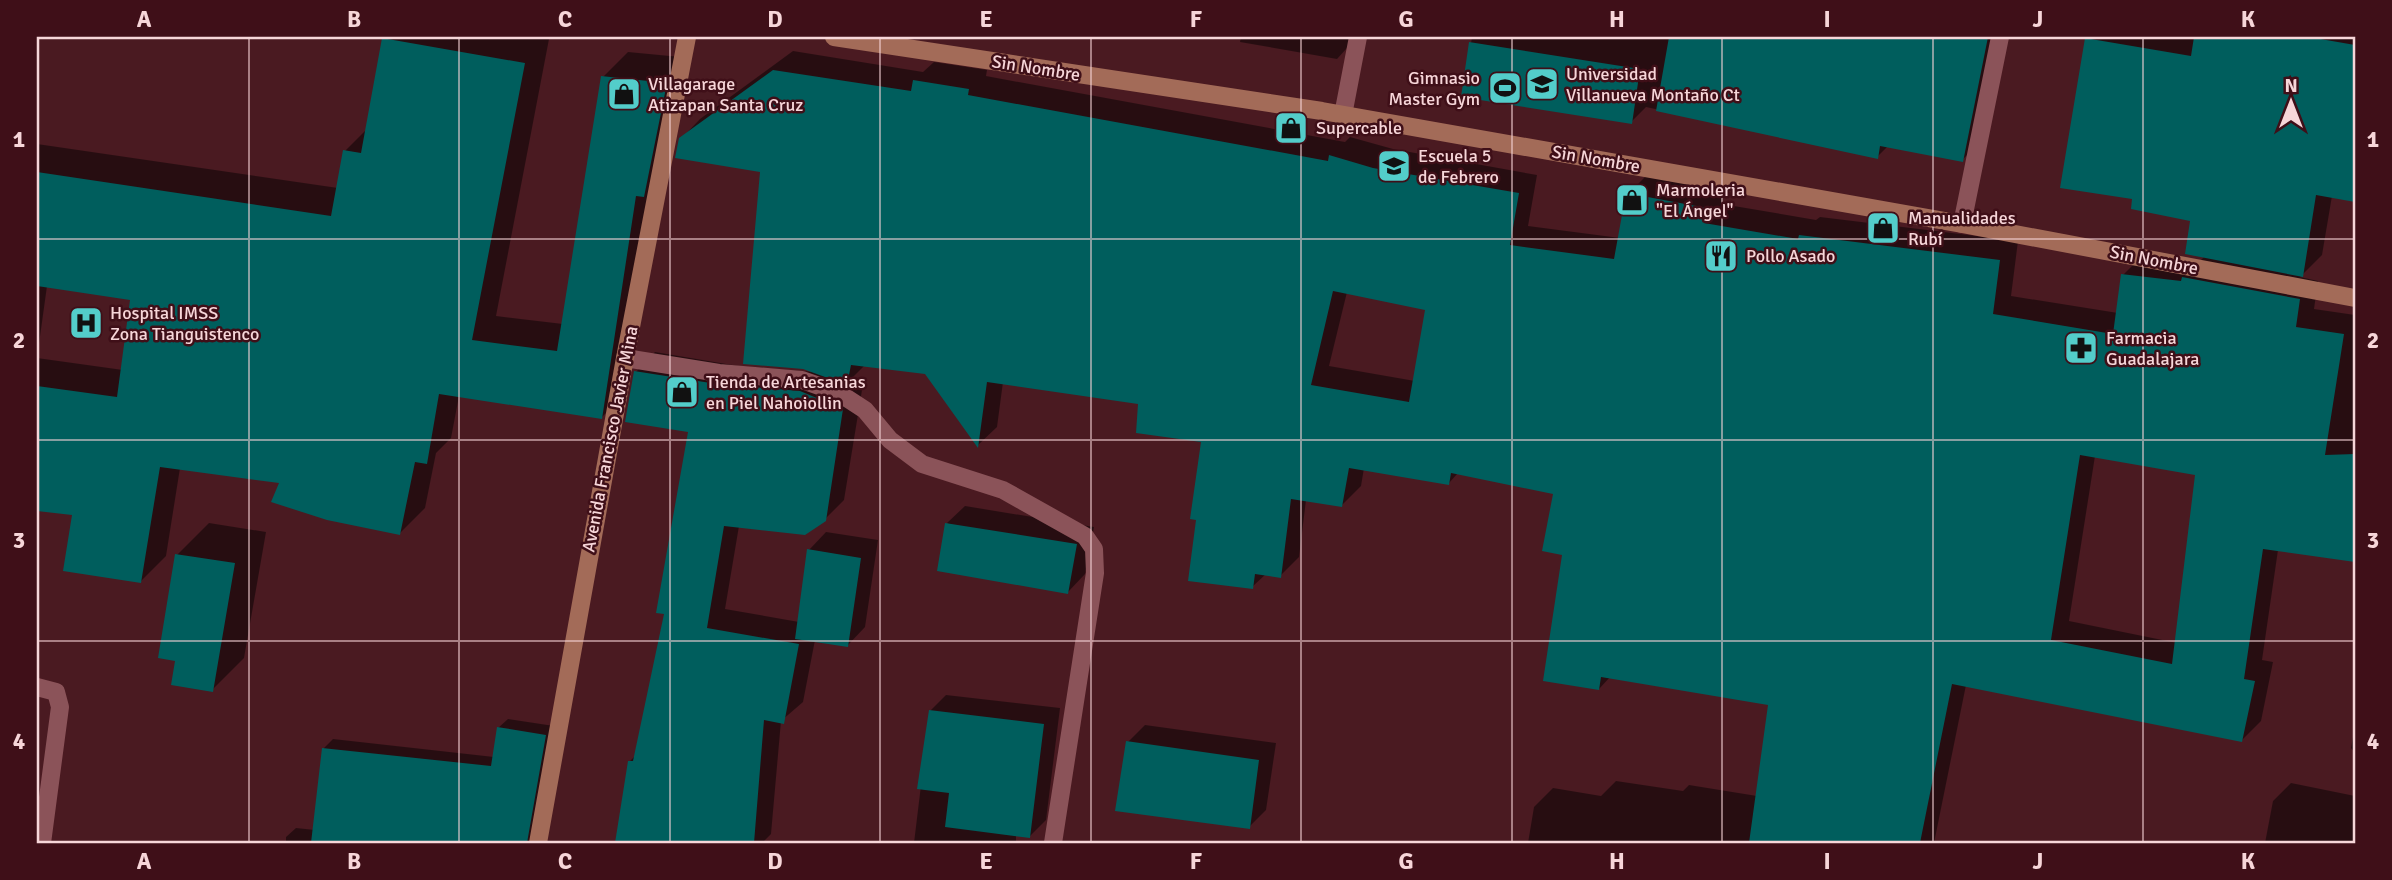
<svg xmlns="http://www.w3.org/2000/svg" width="2392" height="880" viewBox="0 0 2392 880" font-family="Signika,sans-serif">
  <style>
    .shadow { fill: #0007; fill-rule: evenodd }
    .building { fill: #005e5d; fill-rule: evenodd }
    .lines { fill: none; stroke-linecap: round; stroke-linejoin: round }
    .lane { stroke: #8b5359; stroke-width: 18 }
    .street { stroke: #8b5359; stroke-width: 18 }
    .secondary { stroke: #a36b58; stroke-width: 18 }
    .grid { fill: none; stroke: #f7d6d9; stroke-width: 2; stroke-opacity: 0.55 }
    .labels { text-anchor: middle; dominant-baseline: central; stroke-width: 5; stroke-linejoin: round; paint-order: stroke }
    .street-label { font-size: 18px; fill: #f7d6d9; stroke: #3f0f18 }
    .poi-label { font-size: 18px; fill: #f7d6d9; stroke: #3f0f18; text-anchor: start }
    .neatline { fill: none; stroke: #f7d6d9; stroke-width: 2.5 }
    .grid-label { font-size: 23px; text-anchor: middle; font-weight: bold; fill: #f7d6d9 }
  </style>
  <rect width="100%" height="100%" fill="#4a1a21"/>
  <path class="shadow" d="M386 37 549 39 496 316 563 324 603 77 628 52 691 58 627 392 602 417 459 396 451 438 436 453 425 508 400 533 281 482 180 468 166 556 141 581 74 514 37 509V144L338 188 345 151 368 128ZM47 286 132 299 123 370 37 358Z
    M1241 37H1357L1337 59 1240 42Z
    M1472 37H2003L1983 140 1962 160 1888 146 1877 157 1646 107 1631 122 1463 96Z
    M2087 37H2355V201L2332 196 2322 255 2300 277 2318 281 2314 309 2355 315V560L2278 550 2262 660 2273 662 2261 721 2242 740 1966 685 1934 843H1528L1534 807 1553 788 1601 796 1616 781 1683 791 1689 785 1757 796 1770 703 1611 676 1599 689 1564 554 1555 493 1458 473 1449 483 1364 468 1361 486 1342 505 1306 500 1299 557 1280 576 1266 574 1252 587 1198 518 1203 440 1140 402 1003 382 997 427 978 445 926 372 865 365 846 384 862 390 844 500 824 520 739 526 725 609 799 622 809 550 826 532 878 540 865 627 848 645 815 640 803 702 781 721 771 834 762 843H617L630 761 636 755 666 613 690 430 636 372 655 352 738 366 814 372 762 171 681 139 700 119 793 51 923 72 934 62 987 70 986 76 1345 142 1350 137 1393 149 1537 175 1528 226 1620 238 1628 194 1647 175 1725 189 1722 204 1816 220 1820 217 2018 241 2011 296 2118 313 2123 275 2142 256 2198 263 2205 256 2192 220 2134 197 2062 186ZM1347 292 1427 308 1415 381 1329 366ZM2095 456 2197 474 2177 643 2069 621Z
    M965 506 1094 527 1085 574 1068 592 947 523Z
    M209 523 266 532 244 658 212 690 177 659V555Z
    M946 695 1060 708 1046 820 1030 836 1016 834V843H914L930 711Z
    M508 719 554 726 536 843H286V837L296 828 315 830 324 748 333 739 494 757 498 728Z
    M1145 725 1276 743 1266 810 1249 827 1128 742Z
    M2355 726V753L2351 748Z
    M2291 783 2355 796V843H2265L2273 801Z"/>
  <path class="building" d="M1669 37H1988L1963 162 1880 146 1878 159 1656 111Z
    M2194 37H2309L2355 45V202L2316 195 2303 277 2185 254 2190 221 2131 209 2132 199 2060 188 2085 38 2191 56Z
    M382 38 525 63 472 340 557 351 601 76 667 83 644 197 636 196 602 419 439 394 427 464 415 462 400 535 327 520 271 502 279 483 160 467 141 583 63 571 72 515 37 511V386L117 397 130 300 37 286V172L331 216 343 150 361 153Z
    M1469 42 1640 69 1632 124 1461 97Z
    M773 70 911 91 913 80 969 89 968 95 1328 161 1329 155 1373 168 1519 193 1510 245 1614 259 1626 193 1707 208 1704 223 1798 239 1799 235 2000 260 1993 314 2113 334 2121 274 2181 281 2182 277 2300 299 2296 327 2344 334 2325 455 2355 454V562L2263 549 2244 679 2255 681 2242 742 1952 684 1920 843H1749L1768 705 1601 677 1599 690 1543 681 1562 555 1542 551 1553 494 1451 473 1449 485 1349 468 1342 507 1291 499 1281 578 1255 574 1253 589 1188 581 1196 520 1190 519 1201 442 1136 433 1138 404 987 382 978 448 925 374 851 365 847 385 803 369 743 364 760 172 675 158 679 138ZM1333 291 1425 310 1409 402 1311 385ZM2080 455 2195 475 2172 664 2051 640Z
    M634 371 717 384 800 391 843 409 826 521 805 535 724 526 707 628 799 644 784 724 764 720 754 843H615L628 761H633L664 614 656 613 688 432 625 422Z
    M945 523 1077 544 1068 594 937 571Z
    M807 549 861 558 848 647 795 639Z
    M175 554 235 563 213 692 171 685 175 661 158 658Z
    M929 710 1044 724 1030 838 945 827 949 793 917 789Z
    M497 727 546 735 527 843H311L322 748 491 766Z
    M1126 741 1259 760 1250 829 1115 811Z"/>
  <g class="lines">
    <path class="lane" d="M37 687 56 692 60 707 42 843"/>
    <path class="street" d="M1343 115 1358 37
      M1962 224 2000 37
      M625 358 719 373 802 380 839 393 865 410 890 440 922 464 1003 490 1085 536 1094 549 1095 573 1053 843"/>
    <path class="secondary" d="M834 37 1322 111 1962 224 2355 298
      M538 843 625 358 687 37"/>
  </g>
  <path class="grid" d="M249 37V843M459 37V843M670 37V843M880 37V843M1091 37V843M1301 37V843M1512 37V843M1722 37V843M1933 37V843M2143 37V843M37 239H2355M37 440H2355M37 641H2355"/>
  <defs>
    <symbol id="university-square" viewBox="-11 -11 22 22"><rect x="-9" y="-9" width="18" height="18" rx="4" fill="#53cdca" stroke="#3f0f18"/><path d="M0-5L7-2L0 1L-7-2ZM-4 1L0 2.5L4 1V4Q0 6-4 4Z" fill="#111"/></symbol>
    <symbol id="stadium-square" viewBox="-11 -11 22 22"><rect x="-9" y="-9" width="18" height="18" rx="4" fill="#53cdca" stroke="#3f0f18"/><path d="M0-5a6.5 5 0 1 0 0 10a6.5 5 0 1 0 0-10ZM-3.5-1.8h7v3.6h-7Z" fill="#111"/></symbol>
    <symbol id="shop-square" viewBox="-11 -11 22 22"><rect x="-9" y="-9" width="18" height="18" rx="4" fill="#53cdca" stroke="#3f0f18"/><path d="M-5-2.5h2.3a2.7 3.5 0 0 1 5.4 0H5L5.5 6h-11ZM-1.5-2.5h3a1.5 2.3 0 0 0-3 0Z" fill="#111"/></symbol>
    <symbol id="school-square" viewBox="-11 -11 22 22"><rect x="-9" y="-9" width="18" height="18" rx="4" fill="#53cdca" stroke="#3f0f18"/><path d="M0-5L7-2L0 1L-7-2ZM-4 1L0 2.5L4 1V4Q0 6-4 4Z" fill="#111"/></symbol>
    <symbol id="restaurant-square" viewBox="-11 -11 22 22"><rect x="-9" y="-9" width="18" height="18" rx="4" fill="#53cdca" stroke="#3f0f18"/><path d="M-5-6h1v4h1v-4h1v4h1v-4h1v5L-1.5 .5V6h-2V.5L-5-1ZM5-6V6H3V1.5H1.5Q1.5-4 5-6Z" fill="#111"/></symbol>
    <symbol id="hospital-square" viewBox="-11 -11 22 22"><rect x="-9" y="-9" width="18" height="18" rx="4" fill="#53cdca" stroke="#3f0f18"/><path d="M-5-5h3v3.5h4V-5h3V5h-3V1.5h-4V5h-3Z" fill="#111"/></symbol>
    <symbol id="pharmacy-square" viewBox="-11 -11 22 22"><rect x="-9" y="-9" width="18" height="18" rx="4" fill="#53cdca" stroke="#3f0f18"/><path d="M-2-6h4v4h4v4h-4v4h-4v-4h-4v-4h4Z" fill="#111"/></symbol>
  </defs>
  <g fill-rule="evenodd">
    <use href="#university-square" x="1523" y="65" width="38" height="38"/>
    <use href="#stadium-square" x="1486" y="69" width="38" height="38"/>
    <use href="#shop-square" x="605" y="75" width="38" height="38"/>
    <use href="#shop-square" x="1272" y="109" width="38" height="38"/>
    <use href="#school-square" x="1375" y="147" width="38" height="38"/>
    <use href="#shop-square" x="1613" y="181" width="38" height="38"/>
    <use href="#shop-square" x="1864" y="209" width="38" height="38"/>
    <use href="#restaurant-square" x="1702" y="237" width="38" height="38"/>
    <use href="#hospital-square" x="67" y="304" width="38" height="38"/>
    <use href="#pharmacy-square" x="2062" y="329" width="38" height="38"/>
    <use href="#shop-square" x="663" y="373" width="38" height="38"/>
  </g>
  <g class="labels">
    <g class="street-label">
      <text transform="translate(1036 68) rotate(9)">Sin Nombre</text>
      <text transform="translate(1596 159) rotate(10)">Sin Nombre</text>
      <text transform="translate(2154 260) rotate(11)">Sin Nombre</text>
      <text transform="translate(610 439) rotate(-79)">Avenida Francisco Javier Mina</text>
    </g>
    <g class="poi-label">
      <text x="1566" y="74">Universidad<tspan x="1566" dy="21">Villanueva Montaño Ct</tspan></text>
      <text x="1480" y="78" text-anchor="end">Gimnasio<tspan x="1480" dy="21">Master Gym</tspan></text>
      <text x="648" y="84">Villagarage<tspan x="648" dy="21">Atizapan Santa Cruz</tspan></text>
      <text x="1316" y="128">Supercable</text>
      <text x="1418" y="156">Escuela 5<tspan x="1418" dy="21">de Febrero</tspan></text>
      <text x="1656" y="190">Marmoleria<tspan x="1656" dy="21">"El Ángel"</tspan></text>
      <text x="1908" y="218">Manualidades<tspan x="1908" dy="21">Rubí</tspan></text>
      <text x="1746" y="256">Pollo Asado</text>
      <text x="110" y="313">Hospital IMSS<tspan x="110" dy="21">Zona Tianguistenco</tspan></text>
      <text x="2106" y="338">Farmacia<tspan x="2106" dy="21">Guadalajara</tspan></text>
      <text x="706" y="382">Tienda de Artesanias<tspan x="706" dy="21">en Piel Nahoiollin</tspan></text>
    </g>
  </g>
  <rect width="2392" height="880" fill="none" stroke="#3f0f18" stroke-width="77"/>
  <g transform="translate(2291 102)" stroke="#3f0f18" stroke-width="5" paint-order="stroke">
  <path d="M0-5L12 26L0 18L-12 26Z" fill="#f7d6d9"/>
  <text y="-10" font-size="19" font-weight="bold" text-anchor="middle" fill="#f7d6d9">N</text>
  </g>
  <rect x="38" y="38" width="2316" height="804" class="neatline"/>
  <g class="grid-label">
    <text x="144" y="27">A</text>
    <text x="354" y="27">B</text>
    <text x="565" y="27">C</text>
    <text x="775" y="27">D</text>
    <text x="986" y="27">E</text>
    <text x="1196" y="27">F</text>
    <text x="1406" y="27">G</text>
    <text x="1617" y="27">H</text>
    <text x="1827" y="27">I</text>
    <text x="2038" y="27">J</text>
    <text x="2248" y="27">K</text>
    <text x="19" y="147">1</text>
    <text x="2373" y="147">1</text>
    <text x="19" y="348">2</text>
    <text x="2373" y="348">2</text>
    <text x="19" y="548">3</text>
    <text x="2373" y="548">3</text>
    <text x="19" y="749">4</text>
    <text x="2373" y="749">4</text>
    <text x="144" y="869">A</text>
    <text x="354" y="869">B</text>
    <text x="565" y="869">C</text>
    <text x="775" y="869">D</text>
    <text x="986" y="869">E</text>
    <text x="1196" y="869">F</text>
    <text x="1406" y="869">G</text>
    <text x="1617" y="869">H</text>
    <text x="1827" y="869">I</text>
    <text x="2038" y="869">J</text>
    <text x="2248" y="869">K</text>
  </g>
</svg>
